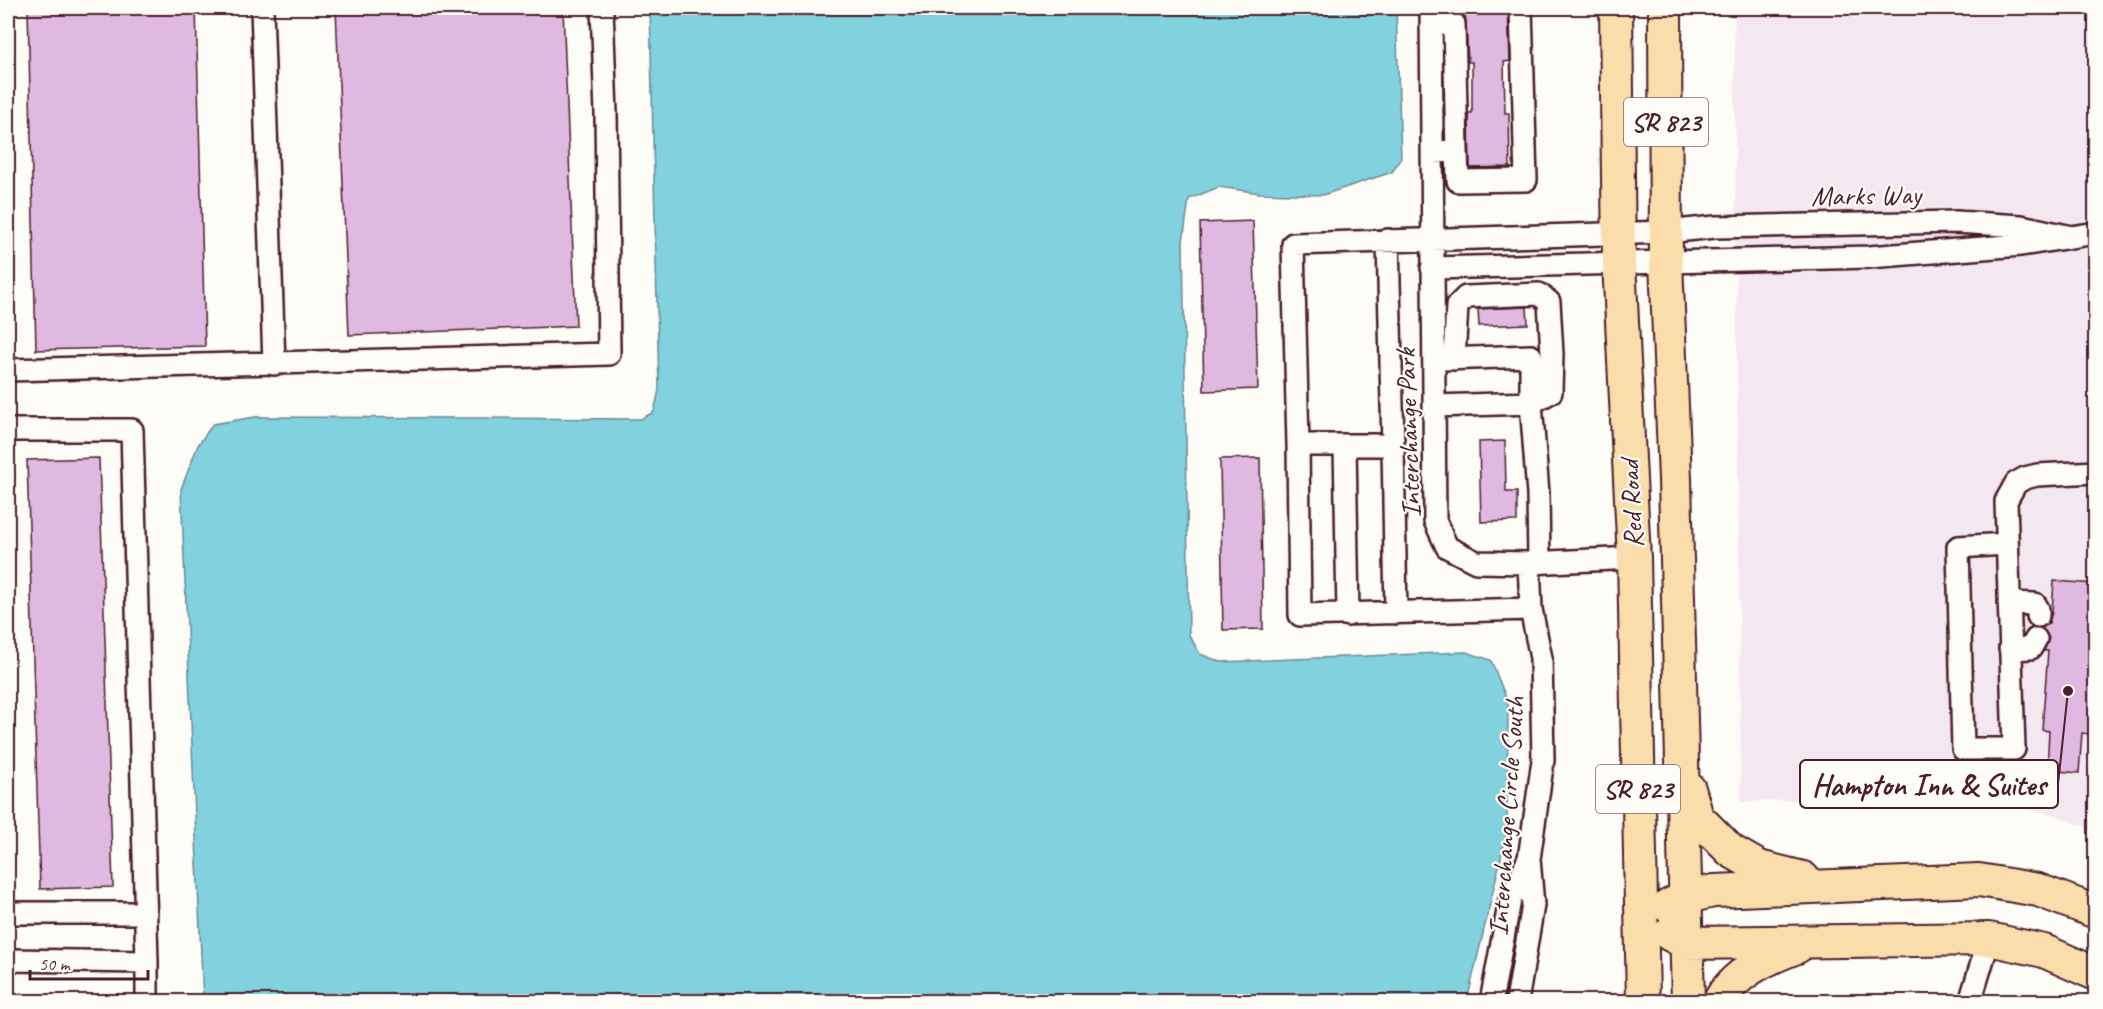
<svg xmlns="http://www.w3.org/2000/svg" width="2103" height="1009" viewBox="0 0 2103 1009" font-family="Caveat,sans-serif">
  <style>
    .built { fill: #f4e8f0 }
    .water { fill: #82d1de; stroke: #6c8a96; stroke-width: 1.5 }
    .building { fill: #e0b9e1; stroke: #4a1f2b; stroke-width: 1.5 }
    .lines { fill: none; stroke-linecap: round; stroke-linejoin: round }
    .minor-casing { stroke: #4a1f2b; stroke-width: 26 }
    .highway-casing { stroke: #4a1f2b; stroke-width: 36 }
    .minor { stroke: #fdfcf7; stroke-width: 21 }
    .highway { stroke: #f9deab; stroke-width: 32 }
    .labels { text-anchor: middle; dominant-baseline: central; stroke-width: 4.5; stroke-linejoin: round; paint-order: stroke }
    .shield { fill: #fdfcf7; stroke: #806168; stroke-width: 1.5 }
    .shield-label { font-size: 27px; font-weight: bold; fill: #4a1f2b }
    .street-label { font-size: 28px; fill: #4a1f2b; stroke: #fdfcf7 }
    .leader { fill: none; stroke: #4a1f2b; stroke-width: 2 }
    .callout-dot { fill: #4a1f2b; stroke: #fdfcf7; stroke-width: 2 }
    .callout { fill: #fdfcf7; stroke: #4a1f2b; stroke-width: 2 }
    .callout-label { font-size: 30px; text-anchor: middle; font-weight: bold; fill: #4a1f2b }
  </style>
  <rect width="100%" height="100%" fill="#fdfcf7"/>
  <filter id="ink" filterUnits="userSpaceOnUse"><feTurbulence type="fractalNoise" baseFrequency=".0167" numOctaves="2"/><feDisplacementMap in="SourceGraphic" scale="12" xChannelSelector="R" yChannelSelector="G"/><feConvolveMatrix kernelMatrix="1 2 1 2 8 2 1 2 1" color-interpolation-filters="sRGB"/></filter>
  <g filter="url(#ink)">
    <path class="built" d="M1734 8H2095V831L2056 815 1988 802 1909 796 1741 802Z"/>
    <path class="water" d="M650 8H1396L1401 158 1392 172 1323 195 1260 193 1219 187 1189 199 1183 242 1189 635 1200 654 1221 662 1466 652 1491 660 1508 703 1507 832 1467 1001H203L181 489 198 445 213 424 255 417 641 419 654 412 659 390Z"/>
    <path class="building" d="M28 8H196L205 346 36 350Z
      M336 8H563L576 326 349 335Z
      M1465 8H1508L1510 61 1504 62 1505 113H1509L1510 167 1470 168 1469 113H1472V62H1468Z
      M1253 221 1258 389 1204 391 1200 223Z
      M1527 307 1528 324 1479 326 1478 309Z
      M1505 441 1506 492H1517V521L1481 522 1479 442Z
      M99 458 113 887 40 889 27 460Z
      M1260 458 1263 629 1223 630 1220 459Z
      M2054 581 2096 584V644L2089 734 2082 733 2079 773 2047 770 2049 731 2042 730 2048 651H2044L2049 638 2042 628 2049 623 2052 612Z"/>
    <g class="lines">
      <defs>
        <path id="minor" d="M262 8 274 364
          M1431 8 1435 521 1447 547 1476 562 1529 563 1634 558
          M1431 24H1454L1457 151
          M1433 152 1457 151 1458 181 1526 180 1521 8
          M1388 240 1393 445H1298L1293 244 1666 232 1715 227 1956 222 2021 226 2067 236
          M1432 268 1869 257 2021 245 2096 233
          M1454 359 1457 306 1466 297 1539 294 1549 302 1552 354 1551 392 1531 403 1538 494 1539 563
          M8 370 609 354 606 113 602 8
          M1434 406 1531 403V356L1442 359
          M8 430H132L147 962 8 960
          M1298 445 1300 615 1531 609
          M1345 445 1348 615
          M1393 445 1396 613
          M2006 544 1958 547 1963 749H2014L2006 501 2016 483 2025 478 2037 475 2096 472
          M2009 603 2035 604 2038 609V616
          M2010 649 2031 648 2036 639
          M8 913H146
          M147 1002V962
          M1491 1002 1510 900 1528 860
          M1517 1002 1533 905 1529 859 1543 760 1541 658 1531 609 1529 563
          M1970 1002 1989 939"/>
        <path id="highway" d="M1616 8 1619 262 1634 558 1643 1002
          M1665 8 1666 261 1675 479 1688 1002
          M1689 789 1697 817 1731 851 1759 867 1803 878
          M1668 906 1686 897 1714 891 1979 880 2038 890 2096 912
          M1669 934 1686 943 1989 939 2044 951 2096 974
          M1719 1002C1734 972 1768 958 1797 947"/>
      </defs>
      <use href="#minor" class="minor-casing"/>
      <use href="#highway" class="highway-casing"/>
      <use href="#minor" class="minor"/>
      <use href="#highway" class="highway"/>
    </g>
  </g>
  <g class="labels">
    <g class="shield">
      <rect x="1624" y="98" width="84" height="48" rx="4.5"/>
      <rect x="1596" y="765" width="84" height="48" rx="4.5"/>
    </g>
    <g class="shield-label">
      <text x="1666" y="122">SR 823</text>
      <text x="1638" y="789">SR 823</text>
    </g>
    <g class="street-label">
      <text transform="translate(1866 195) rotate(-1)">Marks Way</text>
      <text transform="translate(1408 433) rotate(-92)">Interchange Park</text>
      <text transform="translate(1631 504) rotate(-93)">Red Road</text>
      <text transform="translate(1506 816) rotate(-86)">Interchange Circle South</text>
    </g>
  </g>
  <path class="leader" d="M2068 691L2058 784"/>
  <circle class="callout-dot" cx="2068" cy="691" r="6"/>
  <rect class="callout" x="1800" y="760" width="258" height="48" rx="6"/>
  <g class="callout-label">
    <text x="1929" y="795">Hampton Inn &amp; Suites</text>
  </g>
  <rect width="2103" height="1009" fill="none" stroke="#fdfcf7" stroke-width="30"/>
  <rect x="15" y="15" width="2073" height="979" fill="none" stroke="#4a1f2b" stroke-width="2" filter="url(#ink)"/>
  <path d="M30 970v9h118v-9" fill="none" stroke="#4a1f2b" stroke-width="3"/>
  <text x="39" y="970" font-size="18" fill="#4a1f2b" stroke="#fdfcf7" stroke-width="4.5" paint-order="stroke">50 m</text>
</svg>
